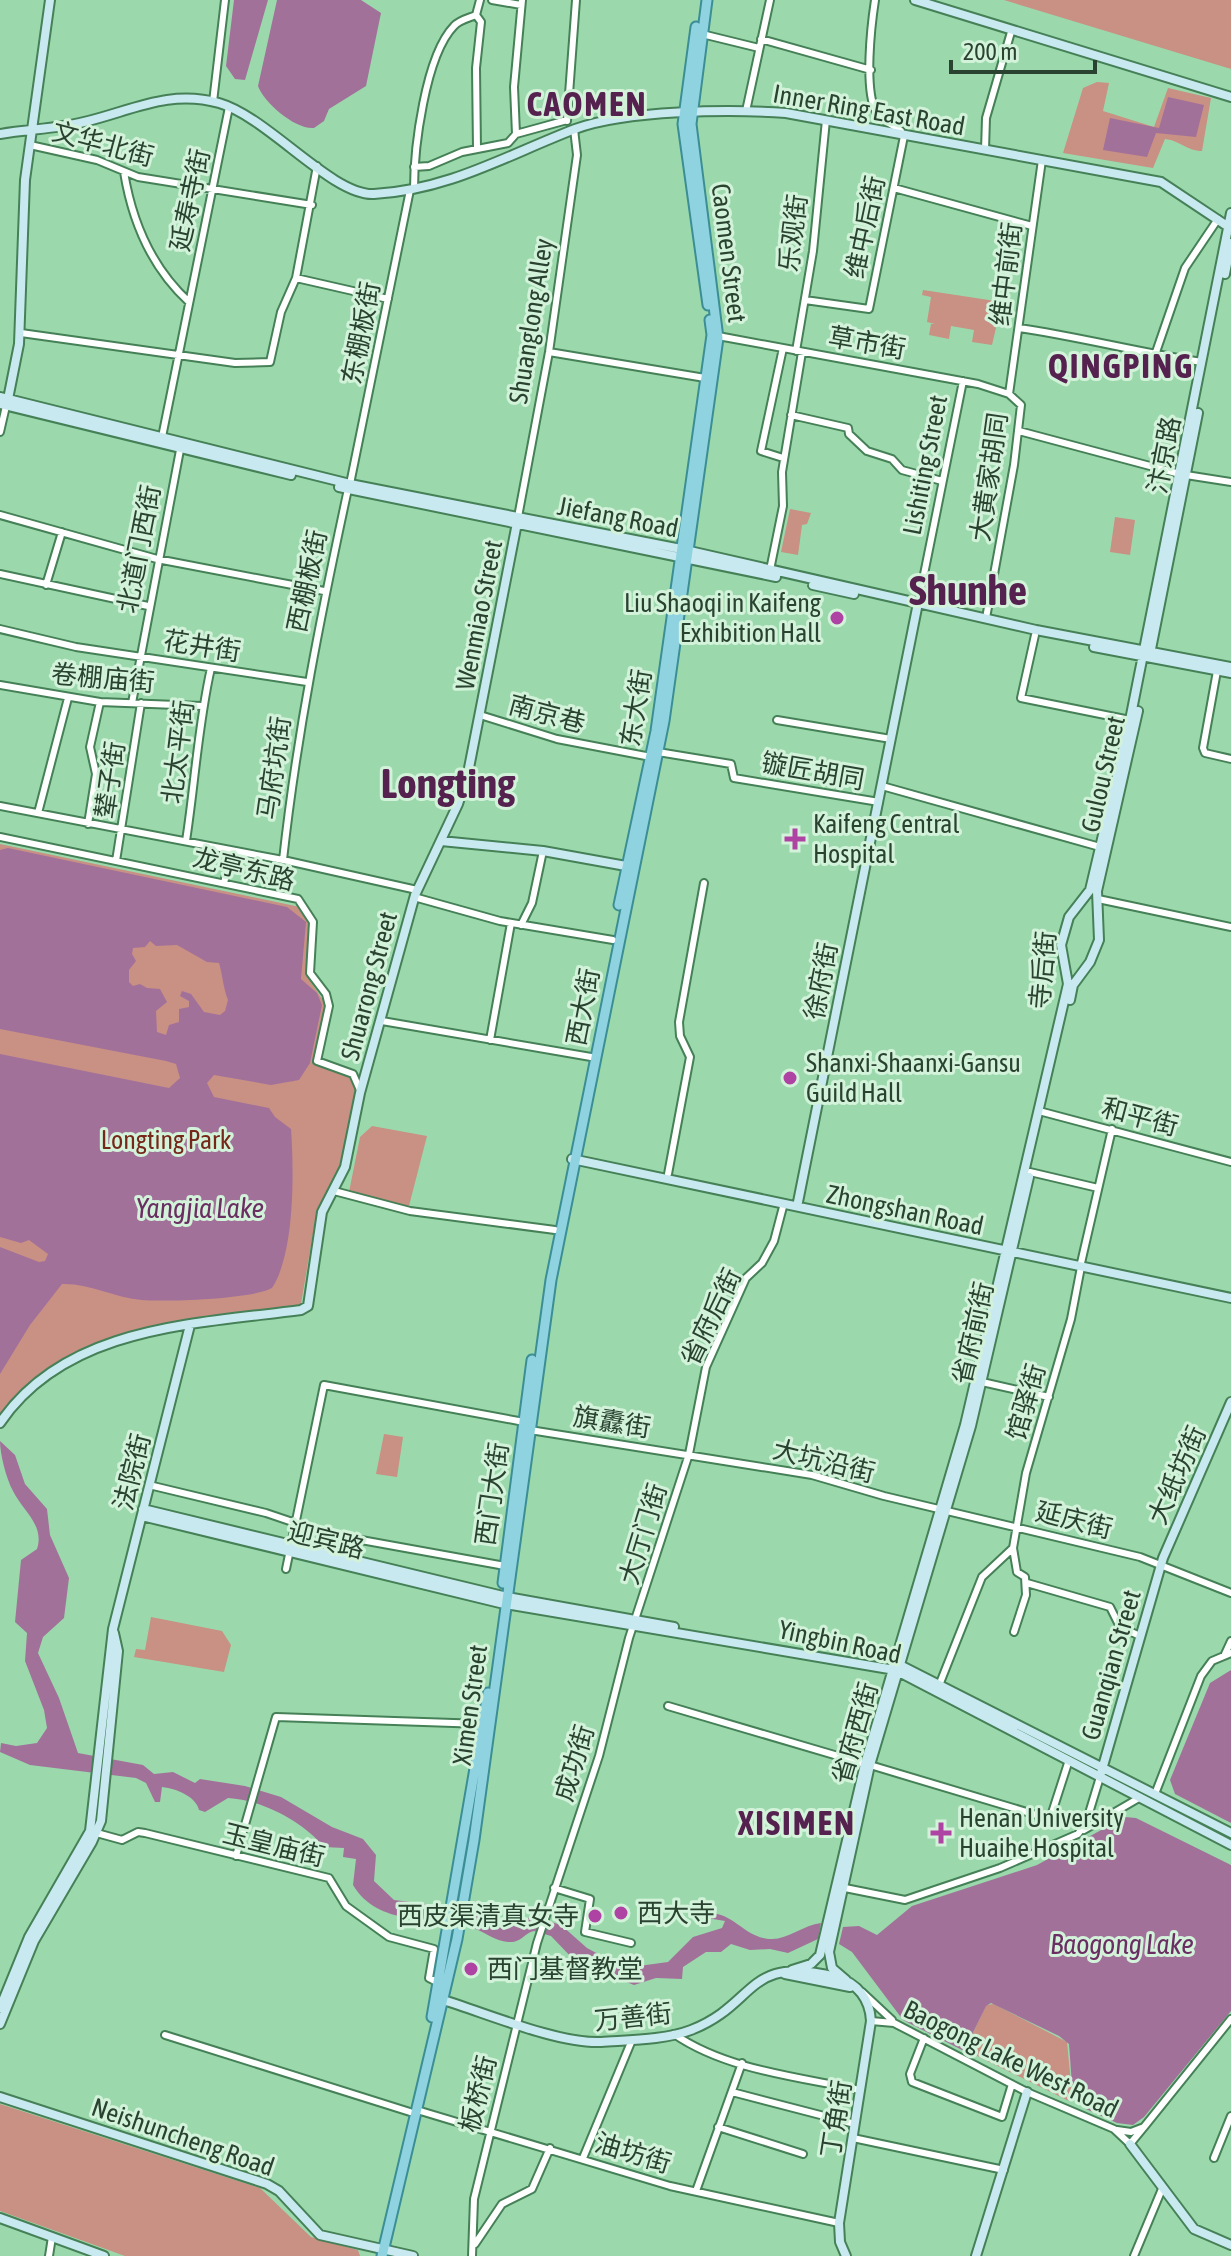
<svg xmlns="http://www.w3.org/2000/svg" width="1231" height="2256" viewBox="0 0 1231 2256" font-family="'Asap Condensed','Noto Sans SC',sans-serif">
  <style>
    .green { fill: #c99084 }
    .water { fill: #a2719a; fill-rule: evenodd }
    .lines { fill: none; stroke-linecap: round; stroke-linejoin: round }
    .street-casing { stroke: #458057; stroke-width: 10 }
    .secondary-casing { stroke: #458057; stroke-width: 12 }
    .primary-casing { stroke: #3c8e95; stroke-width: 13 }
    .street { stroke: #fff; stroke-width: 6 }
    .secondary { stroke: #c8e9f0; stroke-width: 8 }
    .primary { stroke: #90d3e0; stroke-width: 9 }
    .poi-dot { fill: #af43a3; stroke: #d3f2da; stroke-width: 3 }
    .labels { text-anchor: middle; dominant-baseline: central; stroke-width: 6; stroke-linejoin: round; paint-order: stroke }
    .street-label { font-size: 26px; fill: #294330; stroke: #d3f2da }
    .poi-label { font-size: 26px; fill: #294330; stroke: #d3f2da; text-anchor: start }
    .park-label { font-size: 26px; fill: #752719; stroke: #d3f2da }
    .water-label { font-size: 28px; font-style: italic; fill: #6b2e63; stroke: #d3f2da }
    .district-label { font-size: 34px; font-weight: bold; letter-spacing: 2px; fill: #55214f; stroke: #d3f2da }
    .town-label { font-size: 42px; font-weight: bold; fill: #55214f; stroke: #d3f2da }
  </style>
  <rect width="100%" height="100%" fill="#9bd9ac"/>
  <path class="green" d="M1004 0H1231V69Z
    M1097 82 1109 83 1103 111 1154 127 1168 88 1211 98 1202 151C1187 151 1181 141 1165 139L1153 168 1063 153 1083 88Z
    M923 290 1002 302 992 345 972 342 974 330 951 326 949 339 929 335 931 324H935L927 322 931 297 922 295Z
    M790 509 811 513 807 524 802 525 798 555 781 552Z
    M1115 517 1135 520 1130 555 1110 552Z
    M0 844 300 907 312 926 307 976 326 1005 314 1063 350 1077 357 1087 338 1174 317 1210 301 1304C277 1313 247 1312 222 1315 141 1325 49 1343 0 1416Z
    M372 1126 427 1136 409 1206 349 1192 360 1137Z
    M384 1434 403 1437 397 1477 376 1474Z
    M151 1617 222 1631 231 1645 224 1672 134 1657 136 1649 145 1650Z
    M994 2004 1067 2042 1072 2094 1069 2101 965 2050 986 2005Z
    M0 2104 260 2188 311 2237 358 2250 360 2256H125L0 2211Z"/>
  <path class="water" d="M234 0H268L245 80 235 79 226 66Z
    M277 0H361L381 13 366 86 329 109 324 121 314 128C296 130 264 103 258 86Z
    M1168 97 1204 105 1196 137 1156 133 1147 157 1103 150 1110 118 1159 128Z
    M8 848 287 907 306 922 301 979 317 993 322 1005 310 1063 299 1080 271 1085 214 1075 207 1083 214 1097 269 1108 275 1117 291 1129C294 1171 295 1253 272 1288 253 1299 166 1302 142 1300 115 1298 89 1283 62 1284L30 1325 0 1374V1247L39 1262 45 1261 48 1254 29 1240 21 1243 0 1237V1054L169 1088 180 1078 176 1064 166 1061 0 1029V850ZM150 941 156 946 177 945 207 962 219 963C223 977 223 987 228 1000L225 1011 220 1015 204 1012 191 994 182 991 180 996 189 1001V1007L179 1009V1022L169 1025 166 1035 157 1032 156 1011 167 1002 160 989 147 988 140 984 133 986 129 982V970L136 961 132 954 133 948 145 947Z
    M0 1441 15 1455 25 1484 47 1509 50 1535 69 1578 64 1618 43 1637 38 1653 59 1698 78 1753 143 1765 154 1774 173 1772 195 1783 200 1779 245 1786 281 1797 332 1827 363 1839 376 1855 374 1881 394 1900 443 1906 513 1925 532 1916 561 1925 587 1948 624 1968 668 1962 693 1937 722 1928 725 1921 707 1918 708 1913C734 1912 745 1939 772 1939 788 1939 804 1925 821 1923L818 1939 788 1953 770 1949 750 1950 731 1944 721 1952H706L683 1967 682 1979 656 1978 634 1985 609 1975 598 1965 573 1959 551 1936 534 1931C524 1933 522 1943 508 1942 495 1941 485 1932 473 1928 431 1916 378 1927 353 1885L356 1859 343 1857 344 1848 324 1847C303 1822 263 1800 228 1798L205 1812 199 1810C196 1797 178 1789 162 1787L160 1802H155L146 1783 136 1778 30 1765 0 1752 1 1743 16 1746 37 1743 47 1728 44 1710 25 1661 27 1633 15 1622 21 1560 37 1549C45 1525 22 1510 13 1491 6 1478 0 1454 0 1441Z
    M1231 1670V1823L1175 1794 1170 1780 1210 1683Z
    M1125 1817 1136 1818 1231 1865V2011L1144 2117 1133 2125 1117 2123 1086 2109 1087 2099 1076 2092V2086L1072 2085 1069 2044 1059 2036 991 2003 986 2006 964 2051 903 2020 852 1952 839 1944 843 1927 859 1926 877 1935 912 1906 1037 1865Z"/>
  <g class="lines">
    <defs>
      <path id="street" d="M492 0 521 5
        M875 0C871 26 864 89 876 112 881 121 893 124 901 131V135
        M476 15 481 22 476 68 477 149
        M706 35 759 48
        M761 39 871 70
        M213 102 225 0
        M746 111 770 0
        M567 121 576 0
        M516 134 514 87 522 0
        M30 145 97 160 138 177 312 205
        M985 150 986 118 1011 32
        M414 167 429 166 462 152 508 143 516 134 567 120
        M124 172C132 221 152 268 189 302
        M894 188 1032 226
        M414 189C414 149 425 56 454 26 459 20 469 18 476 15L480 0
        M296 278 388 299
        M805 300 869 309 904 136
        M1019 328C1081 337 1141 353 1202 362
        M21 333 235 363 270 362 281 312 296 278 317 166
        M718 336 978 384 1009 394 1021 405 1014 465 986 618
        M783 348 761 451 783 458
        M796 351 813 251 826 120
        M549 352 705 378
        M1155 355 1185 268 1218 219
        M1009 394 1042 160
        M791 415 848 428 849 434 867 451 892 459 902 470 942 481
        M1019 431 1180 474
        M0 432 6 406
        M162 437 229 107
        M1186 475 1231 482
        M350 484 410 190
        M0 515 157 559 324 591
        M518 517 549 352 577 155 574 129
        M770 570 783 506 782 472 802 352
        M0 574 148 606
        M46 585 62 532
        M918 604 963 381
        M0 629 76 647 307 682
        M1035 635 1021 698 1130 720
        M1217 671 1203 748 1205 753 1231 759
        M0 685 100 702 202 706
        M132 703 180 450
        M480 715 557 739 651 757
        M777 720 891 739
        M658 752 731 764 734 778 879 802
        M882 786 1100 847
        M0 806 283 860 417 890
        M38 813 68 698
        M88 824 96 774 90 747 100 702
        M0 837 298 899 313 922 310 973 326 994 329 1006 317 1061 353 1074 360 1090
        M186 841C195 783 198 725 211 668
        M283 860C297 733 321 614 348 489
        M116 861 141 703
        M224 883 232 851
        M414 897 500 921 613 940
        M1098 899 1231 927
        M521 925 532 903 543 851
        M382 1021 591 1057
        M490 1040 511 923
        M1039 1111 1231 1162
        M1030 1172 1098 1188
        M668 1174 690 1057 680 1036 679 1022 704 883
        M334 1191 410 1211 555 1230
        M1081 1263 1112 1129
        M982 1382 1049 1397
        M530 1430 812 1475 884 1496 1140 1557 1231 1593
        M149 1485 266 1513 328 1534 505 1566
        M1013 1548 1026 1473 1071 1319 1081 1267
        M1013 1548 1017 1572 1025 1577 1026 1595 1014 1632
        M286 1569 324 1385 524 1422
        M1027 1583 1110 1607 1120 1627 1140 1636
        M1225 1654 1231 1641
        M940 1683 982 1577 1013 1548
        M668 1706 865 1764
        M870 1765 1050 1819 1069 1760
        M1155 1794 1201 1676 1212 1661 1231 1653
        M1084 1830 1139 1798
        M93 1832 122 1840 138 1832 145 1833 329 1878 346 1906 389 1937 434 1949 429 1978 439 1983
        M236 1856 276 1717 483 1724
        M840 1887 905 1900 1000 1868 1078 1834 1086 1823 1100 1777
        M554 1888 590 1899 585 1932 631 1943
        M862 1992 892 2020
        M871 2021 894 2023 1027 2092 1114 2129 1130 2144 1144 2127
        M674 2034C726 2070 799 2077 860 2090
        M165 2035 410 2112
        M924 2038 910 2074 912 2082 1002 2117 1012 2084
        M732 2092 855 2124
        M417 2110 670 2186 839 2223
        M718 2127 803 2154
        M1117 2130 1131 2132 1144 2127 1231 2019
        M853 2138 1004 2170
        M583 2158 632 2040
        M1214 2158 1231 2116
        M696 2191 742 2063
        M475 2244 502 2204 532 2189 550 2148
        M49 2256 52 2237
        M472 2256 474 2199 537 1943 599 1756 629 1638 689 1454 706 1367 746 1278 762 1263 774 1241 784 1203
        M1134 2256 1162 2189"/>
      <path id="secondary" d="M915 0 1231 97
        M0 134C28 129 56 129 84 122 131 111 169 89 219 103 268 117 332 196 374 194 449 190 507 155 575 129 626 110 730 109 786 113L1161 182 1230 228
        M1225 274 1231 243
        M0 397 350 484 681 549 1036 630 1231 667
        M0 404 291 475
        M7 404 19 344 25 180 50 0
        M339 487 776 577
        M813 585 854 594
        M1094 647 1231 673
        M1150 654 1198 413
        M441 841 543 851 626 866
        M1070 1000 1073 985 1090 962 1099 940 1097 891 1138 711
        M572 1159 1231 1298
        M798 1202 917 608
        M0 1423C66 1326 195 1324 301 1310L308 1306 322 1212 345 1167 360 1093 415 895 458 804 468 773 517 523
        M143 1509 507 1597 674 1627
        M142 1516 500 1603 895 1670 1231 1845
        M900 1665 1231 1833
        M1101 1773 1163 1558 1231 1402
        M792 1970 811 1964 820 1955 865 1764 965 1425 1068 984 1061 945 1069 917 1090 890 1130 720 1231 213
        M785 1974 850 1987
        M846 1980 832 1968 829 1952 870 1765 971 1426 1029 1177
        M443 2000C486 2013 558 2044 601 2042 628 2040 665 2040 691 2030 758 2004 745 1954 836 1977 858 1983 870 2000 871 2021L839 2223 840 2242 846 2256
        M0 2008 29 1937 90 1831 113 1629 190 1325
        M0 2024 34 1941 92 1842 101 1821 118 1651 114 1633
        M0 2097 267 2184 279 2191 320 2235 413 2256
        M1130 2144 1194 2229 1231 2245
        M0 2218 104 2256
        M976 2256 1027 2092"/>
      <path id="primary" d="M696 27 683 124 708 305
        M619 905 656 731 712 335 710 320
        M503 1583 532 1360
        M432 2017 488 1693
        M382 2256 457 1939 474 1840 551 1280 664 721 718 338 691 124 707 0"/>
    </defs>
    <use href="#street" class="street-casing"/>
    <use href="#secondary" class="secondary-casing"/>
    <use href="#primary" class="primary-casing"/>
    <use href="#street" class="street"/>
    <use href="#secondary" class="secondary"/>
    <use href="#primary" class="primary"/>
  </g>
  <g class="poi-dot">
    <circle cx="837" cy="618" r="8"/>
    <path d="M791 827h8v8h8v8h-8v8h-8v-8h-8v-8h8z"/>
    <circle cx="790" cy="1078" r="8"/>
    <path d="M937 1821h8v8h8v8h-8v8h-8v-8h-8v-8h8z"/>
    <circle cx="621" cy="1913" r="8"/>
    <circle cx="595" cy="1916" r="8"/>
    <circle cx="471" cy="1969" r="8"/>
  </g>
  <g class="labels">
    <g class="street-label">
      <text transform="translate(869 110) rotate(10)">Inner Ring East Road</text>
      <text transform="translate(103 144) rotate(15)">文华北街</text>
      <text transform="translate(190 200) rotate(-78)">延寿寺街</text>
      <text transform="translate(865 227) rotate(-78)">维中后街</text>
      <text transform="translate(793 233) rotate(-83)">乐观街</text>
      <text transform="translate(729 253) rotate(83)">Caomen Street</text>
      <text transform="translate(1006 274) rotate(-83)">维中前街</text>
      <text transform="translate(531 321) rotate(-81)">Shuanglong Alley</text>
      <text transform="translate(361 333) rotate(-79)">东棚板街</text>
      <text transform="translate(867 343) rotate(10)">草市街</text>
      <text transform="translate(1164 455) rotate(-79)">汴京路</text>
      <text transform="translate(925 465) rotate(-79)">Lishiting Street</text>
      <text transform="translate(989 477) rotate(-82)">大黄家胡同</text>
      <text transform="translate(618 517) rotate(11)">Jiefang Road</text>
      <text transform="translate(139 549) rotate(-79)">北道门西街</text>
      <text transform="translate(307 581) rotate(-78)">西棚板街</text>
      <text transform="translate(479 615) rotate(-79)">Wenmiao Street</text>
      <text transform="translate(202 646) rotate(9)">花井街</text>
      <text transform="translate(103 678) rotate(5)">卷棚庙街</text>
      <text transform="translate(636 708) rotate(-81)">东大街</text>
      <text transform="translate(547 714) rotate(15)">南京巷</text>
      <text transform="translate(178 752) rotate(-83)">北太平街</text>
      <text transform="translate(274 768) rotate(-82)">马府坑街</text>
      <text transform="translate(813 771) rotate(10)">镟匠胡同</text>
      <text transform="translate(1103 774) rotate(-77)">Gulou Street</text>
      <text transform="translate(110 780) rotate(-82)">辇子街</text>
      <text transform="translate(244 869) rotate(14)">龙亭东路</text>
      <text transform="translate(1043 970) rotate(-85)">寺后街</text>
      <text transform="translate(821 981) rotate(-79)">徐府街</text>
      <text transform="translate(369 986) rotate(-75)">Shuarong Street</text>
      <text transform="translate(583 1007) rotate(-79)">西大街</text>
      <text transform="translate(1140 1117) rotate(15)">和平街</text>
      <text transform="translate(905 1210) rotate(12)">Zhongshan Road</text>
      <text transform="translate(711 1317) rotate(-64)">省府后街</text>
      <text transform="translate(973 1333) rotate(-77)">省府前街</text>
      <text transform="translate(1026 1402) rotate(-74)">馆驿街</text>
      <text transform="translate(612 1422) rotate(9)">旗纛街</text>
      <text transform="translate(824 1461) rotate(14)">大坑沿街</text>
      <text transform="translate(132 1472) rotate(-76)">法院街</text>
      <text transform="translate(1177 1475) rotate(-66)">大纸坊街</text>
      <text transform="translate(492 1494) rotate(-82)">西门大街</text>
      <text transform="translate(1074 1520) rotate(14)">延庆街</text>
      <text transform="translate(643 1534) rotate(-73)">大厅门街</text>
      <text transform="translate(326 1540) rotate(14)">迎宾路</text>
      <text transform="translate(840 1642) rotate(12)">Yingbin Road</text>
      <text transform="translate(1111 1665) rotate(-74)">Guanqian Street</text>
      <text transform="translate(470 1705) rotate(-82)">Ximen Street</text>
      <text transform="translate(855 1733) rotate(-74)">省府西街</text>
      <text transform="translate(574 1763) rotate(-73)">成功街</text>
      <text transform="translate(274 1845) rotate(14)">玉皇庙街</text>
      <text transform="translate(633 2017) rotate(-6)">万善街</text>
      <text transform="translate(1011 2059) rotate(26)">Baogong Lake West Road</text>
      <text transform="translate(478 2094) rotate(-76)">板桥街</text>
      <text transform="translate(836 2119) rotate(-81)">丁角街</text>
      <text transform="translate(183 2137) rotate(19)">Neishuncheng Road</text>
      <text transform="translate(633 2153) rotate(17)">油坊街</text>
    </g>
    <g class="poi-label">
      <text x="821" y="603" text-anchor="end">Liu Shaoqi in Kaifeng<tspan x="821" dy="30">Exhibition Hall</tspan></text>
      <text x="813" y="824">Kaifeng Central<tspan x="813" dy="30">Hospital</tspan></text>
      <text x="806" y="1063">Shanxi-Shaanxi-Gansu<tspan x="806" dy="30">Guild Hall</tspan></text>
      <text x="959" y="1818">Henan University<tspan x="959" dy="30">Huaihe Hospital</tspan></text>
      <text x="637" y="1913">西大寺</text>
      <text x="579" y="1916" text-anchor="end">西皮渠清真女寺</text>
      <text x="487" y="1969">西门基督教堂</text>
    </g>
    <g class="park-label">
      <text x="166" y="1140">Longting Park</text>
    </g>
    <g class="water-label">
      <text x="200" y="1208">Yangjia Lake</text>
      <text x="1122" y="1944">Baogong Lake</text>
    </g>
    <g class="district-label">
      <text x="587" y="103">CAOMEN</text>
      <text x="1121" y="365">QINGPING</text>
      <text x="797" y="1822">XISIMEN</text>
    </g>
    <g class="town-label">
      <text x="968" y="590">Shunhe</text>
      <text x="448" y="783">Longting</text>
    </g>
  </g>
  <path d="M951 60v12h144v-12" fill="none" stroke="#294330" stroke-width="4"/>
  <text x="963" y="60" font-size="24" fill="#294330" stroke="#d3f2da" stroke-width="6" paint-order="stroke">200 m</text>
</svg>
